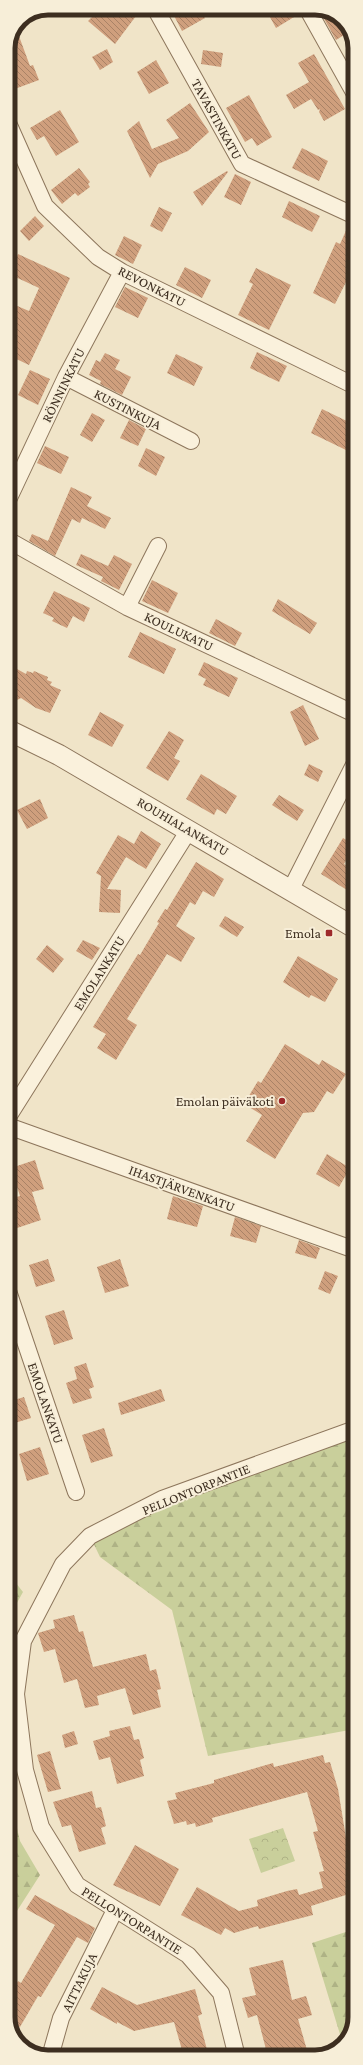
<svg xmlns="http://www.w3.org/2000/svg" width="363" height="2065" viewBox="0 0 363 2065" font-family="'Crimson Pro',serif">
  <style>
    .forest { fill: url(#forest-firs) }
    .park { fill: url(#park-crowns) }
    .building { fill: url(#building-back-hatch) }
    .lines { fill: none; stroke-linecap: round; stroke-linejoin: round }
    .minor-casing { stroke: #8d765c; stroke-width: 18 }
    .tertiary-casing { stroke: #8d765c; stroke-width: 22 }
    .minor { stroke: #faf1dc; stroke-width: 16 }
    .tertiary { stroke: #faf1dc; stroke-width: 20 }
    .poi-dot { fill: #9e2a2b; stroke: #f7eed8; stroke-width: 1.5 }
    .labels { text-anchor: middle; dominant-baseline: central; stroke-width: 4; stroke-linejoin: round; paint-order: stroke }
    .street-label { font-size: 14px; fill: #3d2e20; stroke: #f7eed8 }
    .poi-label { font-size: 14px; fill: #3d2e20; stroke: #f7eed8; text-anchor: end }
    .rim { fill: none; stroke: #3d2e20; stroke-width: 5 }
  </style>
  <defs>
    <pattern id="forest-firs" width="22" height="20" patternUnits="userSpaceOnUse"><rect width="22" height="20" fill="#c9cf9b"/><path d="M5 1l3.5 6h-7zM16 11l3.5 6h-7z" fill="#aeb285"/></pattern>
    <pattern id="park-crowns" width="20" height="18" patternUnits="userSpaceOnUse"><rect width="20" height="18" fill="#c9cf9b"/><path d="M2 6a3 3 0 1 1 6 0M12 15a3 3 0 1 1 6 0" fill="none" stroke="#aeb285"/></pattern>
    <pattern id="building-back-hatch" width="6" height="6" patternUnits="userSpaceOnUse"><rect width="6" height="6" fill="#cf9f7d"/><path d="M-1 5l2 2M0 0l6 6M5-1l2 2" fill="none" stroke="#a98266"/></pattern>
  </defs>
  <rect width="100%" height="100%" fill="#f0e4c8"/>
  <path class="forest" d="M355 1429V1729L208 1756 172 1610 100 1557 90 1536Z
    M8 1573 23 1592 8 1619Z
    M8 1789 20 1841 40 1875 8 1925Z
    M355 1929V2017L343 2044 312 1943Z"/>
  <path class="park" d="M283 1828 295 1861 261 1873 249 1839Z"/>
  <path class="building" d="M101 8H142L115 44 88 21Z
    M170 8H199L205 18 182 31Z
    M265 8H289L294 17 276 28Z
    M318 8 343 20 349 32 336 40Z
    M16 28 30 66 33 65 39 80 12 90 8 79V48Z
    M107 49 113 62 100 70 92 57Z
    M203 50 223 53 221 67 201 64Z
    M314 54 345 109 324 121 319 112 320 109 318 110 311 99 294 109 286 95 309 82 298 63Z
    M156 60 169 83 149 94 137 72Z
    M249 95 272 137 257 146 252 138 245 142 226 108Z
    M190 103 209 132 188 151 158 164 150 178 127 131 139 121 152 149 179 138 166 120Z
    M60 110 79 142 56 156 44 136 37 140 30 128Z
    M302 148 328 161 319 181 292 168Z
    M79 168 90 182 88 184 90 187 78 196 75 193 62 204 51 190Z
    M227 171 228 172 202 206 193 192Z
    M235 174 251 182 241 205 224 197Z
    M289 201 320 216 312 232 282 217Z
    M159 207 172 213 162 232 150 226Z
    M35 216 44 226 29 241 20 231Z
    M349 224 355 225V274L351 272 335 304 313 293 336 242 340 244Z
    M124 236 142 245 133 264 115 255Z
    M18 254 70 278 29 365 8 355V302L29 311 39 288 9 274Z
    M185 267 211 280 202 298 176 285Z
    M256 268 291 285 269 330 238 315 253 284 249 282Z
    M125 287 148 298 138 318 115 307Z
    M257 352 287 366 279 382 250 368Z
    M105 353 120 360 115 369 131 377 122 395 100 384 101 381 89 375 96 360 100 362Z
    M176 354 203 367 194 386 167 373Z
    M30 370 50 379 38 405 18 395Z
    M322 409 355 425V438L348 451 311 433Z
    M92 413 105 420 92 442 80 435Z
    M129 420 146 429 138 446 120 438Z
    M45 446 69 457 61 474 37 463Z
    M146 448 165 457 156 476 138 466Z
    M71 487 92 497 87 506 111 518 105 529 82 518 80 523 72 519 55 556 29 541 32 534 48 541Z
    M81 554 108 566 114 555 132 564 119 590 101 581 103 577 76 565Z
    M152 580 178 593 168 613 142 601Z
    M54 591 90 608 84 622 73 616 67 628 52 621 54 618 43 613Z
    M278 599 317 623 310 634 272 611Z
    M216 619 242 633 235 646 209 633Z
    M140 632 176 649 164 674 128 657Z
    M204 662 238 678 229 697 203 685 206 679 198 675Z
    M17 669 26 674 27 671 33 673 34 671 48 677 47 680 52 682 50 685 61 690 50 713 36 708 21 698 15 701 13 695 8 692V687Z
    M303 705 319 739 305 746 290 712Z
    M100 712 124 725 112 747 88 735Z
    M169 731 184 740 174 758 180 761 168 781 146 768Z
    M309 764 323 771 318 782 304 775Z
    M201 774 237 796 226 814 217 809 214 815 186 799Z
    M279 795 304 810 297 821 272 805Z
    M40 799 48 818 27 829 17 810Z
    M141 831 161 844 146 869 126 857 107 889 121 890 120 913 99 912 101 876 96 873 118 835 134 844Z
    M343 838 355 845 344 864 355 871V877L347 890 321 874Z
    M196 862 224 879 214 897 203 891 195 905 190 902 176 926 195 938 181 962 167 954 127 1019 137 1025 116 1060 97 1048 106 1034 93 1027 138 954 140 955 159 923 157 922 165 909 167 910Z
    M225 916 244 927 237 937 219 926Z
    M83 940 100 948 92 960 76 951Z
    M47 945 64 959 53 973 36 959Z
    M298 956 338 979 325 1002 311 995 309 998 283 982Z
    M285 1044 319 1065 322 1060 346 1074 333 1094 327 1091 314 1112 303 1113 275 1159 246 1141 262 1115 244 1104 258 1081 261 1083Z
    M327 1154 350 1168 339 1187 316 1174Z
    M35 1160 44 1189 32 1192 41 1220 17 1228 9 1199 20 1196 11 1168Z
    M173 1196 203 1206 197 1227 167 1219Z
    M235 1217 261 1226 256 1243 230 1236Z
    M299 1240 320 1248 316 1259 295 1253Z
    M48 1259 55 1281 36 1287 29 1265Z
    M120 1259 129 1286 105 1293 97 1267Z
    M325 1271 338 1276 330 1294 318 1289Z
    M64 1310 73 1339 54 1345 45 1316Z
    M86 1363 94 1387 89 1389 92 1398 73 1404 66 1383 77 1379 74 1367Z
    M161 1389 165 1401 121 1415 118 1403Z
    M24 1397 31 1418 8 1425V1402Z
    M104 1428 113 1456 91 1463 82 1435Z
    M40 1447 49 1474 27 1481 19 1454Z
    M74 1615 79 1632 83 1631 93 1667 146 1654 150 1671 156 1669 161 1689 157 1690 161 1707 133 1715 125 1688 97 1696 99 1705 85 1708 77 1679 64 1683 55 1649 44 1652 38 1633 55 1628 53 1620Z
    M130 1726 134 1740 139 1739 144 1758 140 1760 144 1776 117 1784 110 1757 99 1760 93 1741 110 1736 109 1731Z
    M74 1731 78 1744 65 1748 62 1735Z
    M50 1751 61 1789 48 1792 37 1755Z
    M323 1755 325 1763 330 1762 338 1789 347 1844H349L352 1858 348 1860 355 1888 348 1890 349 1894 311 1906 313 1915 259 1929 258 1926 234 1933 225 1928 221 1935 181 1915 197 1887 239 1911 258 1906 257 1900 287 1891 297 1889 299 1895 323 1888 319 1872 324 1871 313 1832 318 1831 307 1792 212 1818 213 1822 196 1827 195 1823 187 1825 186 1821 174 1824 167 1801 177 1799 175 1793 214 1783V1780L273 1763 274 1767Z
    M92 1791 96 1808 101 1807 106 1826 101 1828 106 1844 79 1852 71 1825 62 1827 53 1802Z
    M135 1845 179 1869 160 1906 113 1885Z
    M35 1895 95 1928 88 1943 77 1937 41 1997 38 1996 20 2027 8 2020V1998L18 1981 21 1983 55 1925 26 1909Z
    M283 1960 292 2000 306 1996 312 2015 298 2019 309 2057H268L257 2015 248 2018 242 1998 256 1995 249 1968Z
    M102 1987 137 2005 195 1989 202 2014 198 2016 209 2057H184L174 2022 134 2031 117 2022V2024L90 2009Z"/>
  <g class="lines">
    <defs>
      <path id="minor" d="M155 8 242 164 355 216
        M307 8 355 94
        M8 123 45 206 98 257 122 272 355 386
        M66 377 191 441
        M8 500 66 377 122 272
        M8 540 127 607 355 714
        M127 607 158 546
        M291 889 355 763
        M8 1117 189 830
        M8 1126 355 1250
        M8 1291 76 1492
        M50 2057 61 2018 115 1910
        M237 2057 221 1993 188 1955 77 1885 41 1827 25 1770 16 1694 23 1641 63 1564 90 1536 162 1499 355 1429"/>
      <path id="tertiary" d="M8 730 59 755 355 928"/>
    </defs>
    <use href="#minor" class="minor-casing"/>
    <use href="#tertiary" class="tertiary-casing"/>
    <use href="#minor" class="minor"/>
    <use href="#tertiary" class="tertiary"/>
  </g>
  <g class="poi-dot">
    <rect x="325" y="929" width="8" height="8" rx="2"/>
    <circle cx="282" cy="1101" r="4"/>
  </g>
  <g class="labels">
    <g class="street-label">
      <text transform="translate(217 119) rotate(61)">TAVASTINKATU</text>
      <text transform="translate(152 286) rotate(27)">REVONKATU</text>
      <text transform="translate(63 385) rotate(-64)">RÖNNINKATU</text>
      <text transform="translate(128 409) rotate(27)">KUSTINKUJA</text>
      <text transform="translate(179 631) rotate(25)">KOULUKATU</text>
      <text transform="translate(183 826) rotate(30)">ROUHIALANKATU</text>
      <text transform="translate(99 973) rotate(-58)">EMOLANKATU</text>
      <text transform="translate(182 1188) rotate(20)">IHASTJÄRVENKATU</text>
      <text transform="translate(46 1403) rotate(71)">EMOLANKATU</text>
      <text transform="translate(196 1489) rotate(-22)">PELLONTORPANTIE</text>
      <text transform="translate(132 1920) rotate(32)">PELLONTORPANTIE</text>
      <text transform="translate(79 1982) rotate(-64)">AITTAKUJA</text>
    </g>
    <g class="poi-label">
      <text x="321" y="933">Emola</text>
      <text x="274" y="1101">Emolan päiväkoti</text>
    </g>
  </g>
  <path d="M0 0H363V2065H0ZM48 15H315A33 33 0 0 1 348 48V2017A33 33 0 0 1 315 2050H48A33 33 0 0 1 15 2017V48A33 33 0 0 1 48 15Z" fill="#f7eed8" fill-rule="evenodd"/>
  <path class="rim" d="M48 15H315A33 33 0 0 1 348 48V2017A33 33 0 0 1 315 2050H48A33 33 0 0 1 15 2017V48A33 33 0 0 1 48 15Z"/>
</svg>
